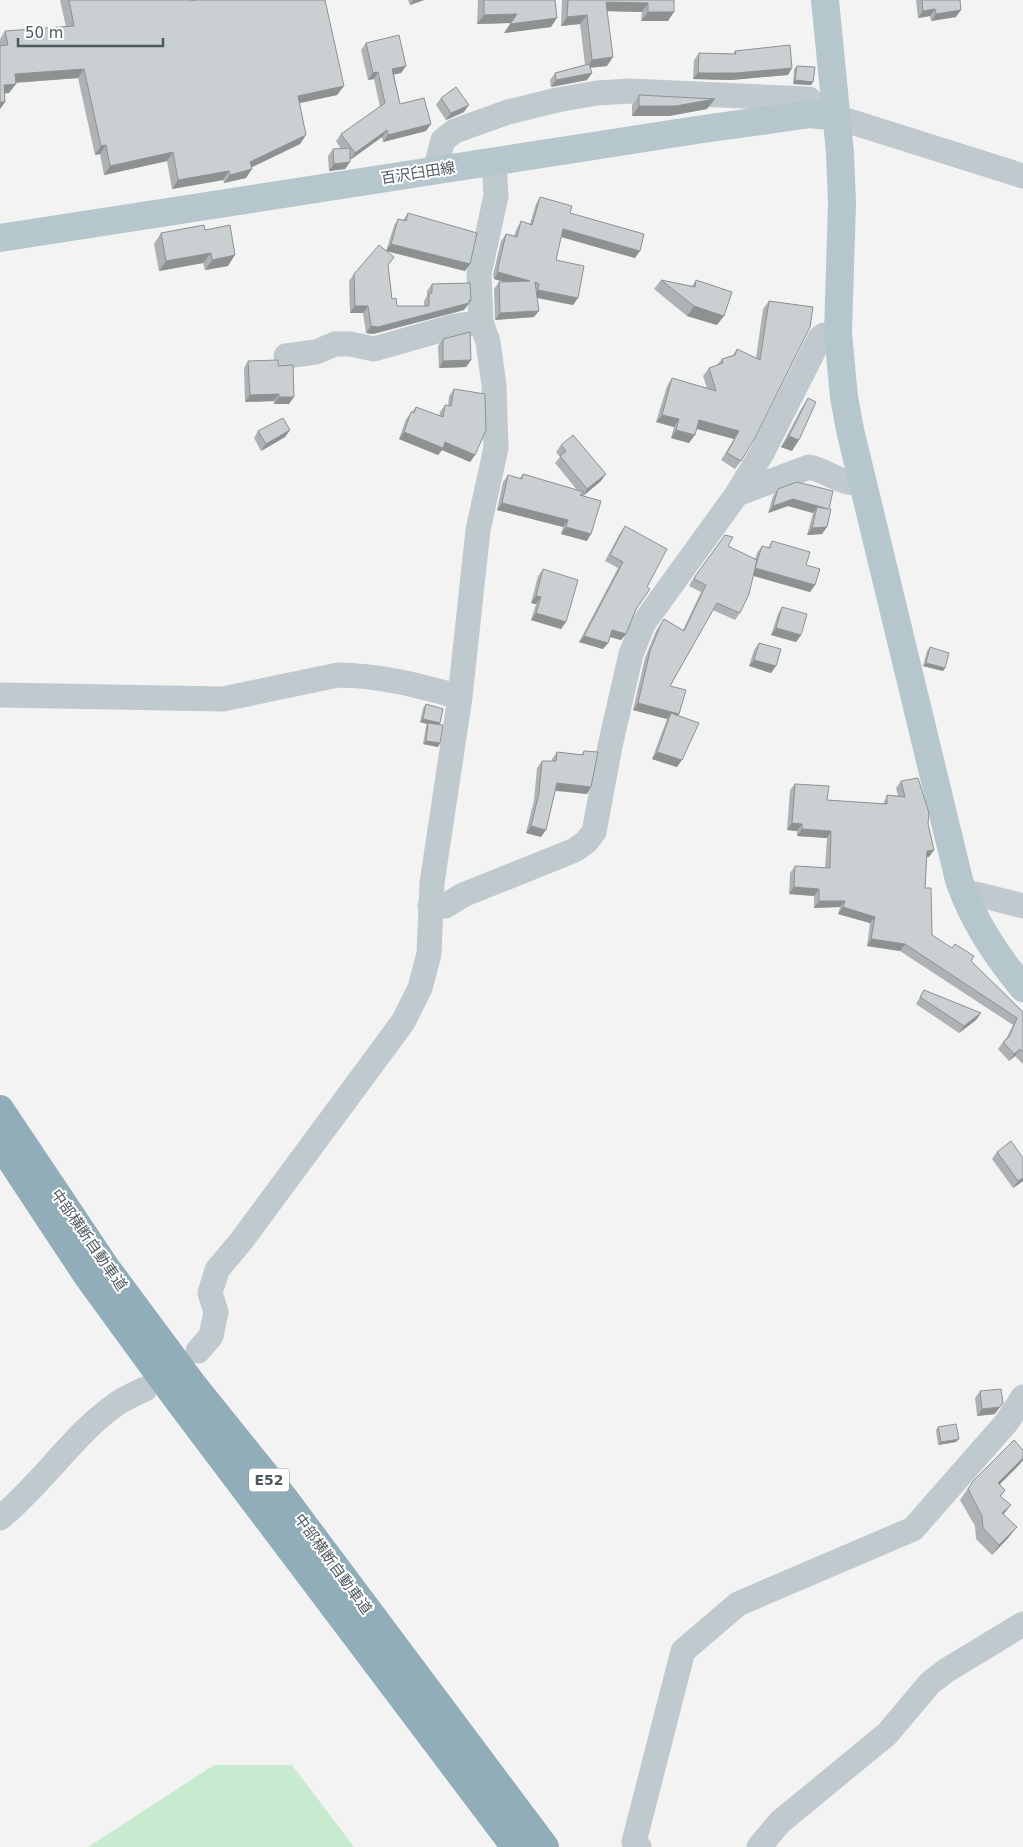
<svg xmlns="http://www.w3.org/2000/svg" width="1023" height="1847" viewBox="0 0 1023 1847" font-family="'DejaVu Sans','Noto Sans JP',sans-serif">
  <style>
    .green { fill: #c8ebcf }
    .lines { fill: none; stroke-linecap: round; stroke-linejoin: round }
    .minor { stroke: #c0c9cd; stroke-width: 25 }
    .major { stroke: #b6c6cd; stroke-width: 28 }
    .highway { stroke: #91adba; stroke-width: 28 }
    .wall { fill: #aeb2b4 }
    .shaded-wall { fill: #8d9192 }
    .building { fill: #cacfd1; stroke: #8d9192 }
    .labels { text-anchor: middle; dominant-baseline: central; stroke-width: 4; stroke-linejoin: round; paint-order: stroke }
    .shield { fill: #fff; stroke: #828b8e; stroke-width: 1 }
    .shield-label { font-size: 14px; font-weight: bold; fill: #4c595e }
    .street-label { font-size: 15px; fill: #4c595e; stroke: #fff }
  </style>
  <rect width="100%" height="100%" fill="#f4f3f3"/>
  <path class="green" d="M214 1765H292L354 1847H88Z"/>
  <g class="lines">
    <path class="minor" d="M836 117 1023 176
      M435 170 443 140 455 131 508 112 557 100 597 93 631 91 809 99 814 104 816 114
      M286 356 316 352 335 344H350L374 349 455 326 481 322
      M737 494 809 467C829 471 841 486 862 482
      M0 695 223 699 338 675C380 675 419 686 460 697
      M964 895 976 894 1023 906
      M430 906H445L463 895 575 850 586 842 594 832 610 746 631 654 643 624 737 494 762 453 820 338 824 335 838 333
      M198 1351 211 1336 216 1312 210 1293 217 1270 242 1240 403 1022 420 988 429 954 432 883 460 697 478 530 496 448 494 385 488 342 481 322 479 274 496 196 494 161
      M0 1518C42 1484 75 1432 118 1403 126 1398 136 1393 145 1389
      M639 1847 634 1842 683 1651 738 1604 913 1529 1007 1422 1023 1397
      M759 1847 780 1822 887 1734 930 1683 947 1670 1023 1624"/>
    <path class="major" d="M825 0 840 153 842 203 838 333 844 397 850 430 959 880C973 921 996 955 1023 988
      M0 238 703 129 811 114 836 117"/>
    <path class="highway" d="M0 1109 105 1266 194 1386 284 1498 545 1847
      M0 1144 88 1277 177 1399 515 1847"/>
  </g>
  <path class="wall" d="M60 0H190V1L344 86 337 95 299 103 300 144 252 167 246 178 224 183 223 180 172 189 167 161 104 175 100 154 95 155 78 78 16 83 9 93H5V102L0 109V39L5 31 66 27Z
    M408 0H424L410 5Z
    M478 0H555L551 27 504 33 511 23 477 24Z
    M562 0H674L668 21H641L642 12 607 11V66L590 68 592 73 587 80 551 87 550 80 555 73 585 65 580 24 561 26Z
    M916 0H960L956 17 931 21 930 16 918 18Z
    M366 43 406 66 401 73 394 74 400 104 426 131 383 142 382 137 350 160V162L345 169 329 171 328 156 333 149H341L336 141 341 134 380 107 374 79 368 80 361 50Z
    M735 51 792 68 788 75 731 80 693 79 694 60 699 53 733 54Z
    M797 66 813 82 811 85 793 84 794 69Z
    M639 95 707 109 669 116H632V105Z
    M441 98 464 112 446 120 436 105Z
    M540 197 570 213 635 258 561 237 556 260 573 305 537 298 534 317 495 320 494 289 499 282H504L494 279 493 275 501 241 506 234 514 236 517 228 521 221 530 224 536 204Z
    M408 213 470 264 465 271 387 251 388 266 392 299 397 306H424V301L427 296V291L432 284 471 301 464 310 373 334 366 333 363 313H350L349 281 354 274 386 251 394 226 398 219 403 220Z
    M205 230 228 266 205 270 203 263 159 271 154 244 161 233Z
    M661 280 692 286 696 280 717 325 687 316 654 289Z
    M769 301 813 307 741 461 735 469 721 460 734 439 697 429 689 443 671 438 674 427 656 422 667 386 672 378 707 388 703 376 709 368 717 365 722 359 733 355 737 349 756 358 763 309Z
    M443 339 471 360 466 367 439 368 438 346Z
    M248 361 278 366 289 404H274V401L245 402 244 368Z
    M454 389 475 455 470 462 442 450 438 455 399 439 406 419 416 407 439 416 440 412 445 405 448 406 449 396Z
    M808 398 792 451 781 447 801 409Z
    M290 430 285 437 261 451 254 438 258 431Z
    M561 445 601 481 583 496 582 495 581 496 587 541 561 534 563 527 497 510 503 482 508 475 520 478 523 474 577 490 555 463 560 457 556 452Z
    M778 489 829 509 827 527 822 534 807 535 813 513 788 506 768 513 773 496Z
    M625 526 647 587 636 610 626 634 621 640 610 637 608 643 603 649 579 642 618 568 605 561 620 533Z
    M772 541 806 565 815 585 810 592 753 576 740 613 735 620 713 610 670 686 678 716 677 767 652 759 667 719 633 710 645 658 656 631 664 619 683 630 701 592 689 586 691 582 696 575 728 546 755 559 757 553 762 546 768 548Z
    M543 569 566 622 561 629 531 620 536 604 531 603 538 576Z
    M782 607 801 635 796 642 771 635 778 614Z
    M759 643 776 666 771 673 749 666 754 650Z
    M930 647 945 668 943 671 923 666 927 651Z
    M426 704 440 723 439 724 440 743 438 747 423 744 426 726 427 724 420 722 423 708Z
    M584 751 587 794 555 791 541 837 526 833 534 800 537 768 542 761H552V759L557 752 581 755Z
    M901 781 928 824 929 857H927L925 888 932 935 971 961 1023 1012V1064L1015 1056 1009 1061 998 1049 1003 1042 1006 1039 1013 1025 900 951 867 946 870 923 838 914 840 907 814 908V896L789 894 790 873 795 866 825 868 827 838 797 836V831L787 830 790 790 795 784 827 800 883 804 887 795 898 796 896 788Z
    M924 990 981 1013 976 1020 959 1033 916 1004Z
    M997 1152 1023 1181 1013 1188 992 1159Z
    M980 1391 995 1414 977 1416 975 1398Z
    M938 1427 956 1442 938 1445 936 1430Z
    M1020 1464 1000 1484 1005 1490 1001 1496 1004 1514 1009 1537 992 1555 976 1539 975 1526 960 1500 973 1481Z"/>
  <path class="shaded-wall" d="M413 0H424L410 5Z
    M606 2 648 3 642 12 600 11Z
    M935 9 930 16 918 18 923 11Z
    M961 10 956 17 931 21 936 14Z
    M648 12H674L668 21H641Z
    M517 14 511 23 477 24 484 15Z
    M587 15 580 24 561 26 567 17Z
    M557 18 551 27 504 33 510 24Z
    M613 57 607 66 586 68 592 60Z
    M406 66 401 73 387 76 392 69Z
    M792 68 788 75 731 80 693 79 698 73Z
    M84 69 78 78 9 83 15 74Z
    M378 72 374 79 368 80 373 73Z
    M592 73 587 80 551 87 556 80Z
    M795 80 813 82 811 85 793 84Z
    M16 84 9 93 0 94 4 85Z
    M344 86 337 95 291 105 298 96Z
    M715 99 707 109 669 116H632L639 106Z
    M0 102H5L0 109Z
    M469 105 464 112 446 120 451 113Z
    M431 124 426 131 383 142 388 135Z
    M387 130 382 137 350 160 355 153Z
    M306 135 300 144 244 171 250 162Z
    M106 145 100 154 95 155 101 146Z
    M173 152 167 161 104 175 110 166Z
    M350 162 345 169 329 171 334 164Z
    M252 169 246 178 224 183 230 175Z
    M229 171 223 180 172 189 178 180Z
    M563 229 640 251 635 258 558 236Z
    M391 244 470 264 465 271 386 251Z
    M211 253 203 263 159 271 166 261Z
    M235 255 228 266 205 270 212 260Z
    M498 272 530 281 525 288 494 279Z
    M538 290 578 298 573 305 533 297Z
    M469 303 464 310 373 334 366 333 371 326Z
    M355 306H368L363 313H350Z
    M694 306 724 316 717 325 687 316Z
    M539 311 534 317 495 320 500 313Z
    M471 360 466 367 439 368 443 361Z
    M279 394 274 401 245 402 250 395Z
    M279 397H294L289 404H274Z
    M662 415 679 419 674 427 656 422Z
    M699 420 739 431 734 439 694 428Z
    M290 430 285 437 261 451 266 444Z
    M676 430 695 435 689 443 671 438Z
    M404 432 445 442 475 455 470 462 442 450 438 455 399 439Z
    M789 436 799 440 792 451 781 447Z
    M606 474 601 481 583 496 587 489Z
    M793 499 828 509 817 507 813 513 788 506 768 513 773 506Z
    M502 503 568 520 563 527 497 510Z
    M566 527 591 534 587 541 561 534Z
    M827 527 822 534 807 535 812 528Z
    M755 568 815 585 810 592 751 575Z
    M536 596 541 597 536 604 531 603Z
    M536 613 566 622 561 629 531 620Z
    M776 628 801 635 796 642 771 635Z
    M612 630 626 634 621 640 607 636Z
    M584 636 608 643 603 649 579 642Z
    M754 660 776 666 771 673 749 666Z
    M926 663 945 668 943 671 923 666Z
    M638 703 679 714 675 721 671 713 667 719 633 710Z
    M423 719 440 723 437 726 428 723 427 724 420 722Z
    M426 741 440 743 438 747 423 744Z
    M657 752 682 760 677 767 652 759Z
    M557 783 591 787 587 794 552 790Z
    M792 823 802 824 797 831 787 830Z
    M531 826 546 830 541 837 526 833Z
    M802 829 831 831 827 838 797 836Z
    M934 850 929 857 922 858 927 851Z
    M794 887 819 889 814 896 789 894Z
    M819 901H845L840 907 814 908Z
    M843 907 875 917 870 923 838 914Z
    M871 939 905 944 900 951 867 946Z
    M981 1013 976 1020 959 1033 964 1026Z
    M1020 1049 1015 1056 1009 1061 1014 1054Z
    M1023 1178V1181L1013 1188 1018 1181Z
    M1000 1407 995 1414 977 1416 982 1409Z
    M959 1439 956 1442 938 1445 941 1442Z
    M1023 1458V1460L1020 1464 991 1493 998 1483Z
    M1011 1505 1003 1515 1002 1513Z
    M1017 1527 1009 1537 992 1555 999 1545Z"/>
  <path class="building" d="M69 0H190V1L197 0H325L344 86 298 96 306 135 250 162 252 169 230 175 229 171 178 180 173 152 110 166 106 145 101 146 84 69 15 74 16 84 4 85 5 102H0V46L8 45 5 31 74 26Z
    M484 0H555L557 18 510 24 517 14 484 15Z
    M568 0H674V12H648V3L606 2 613 57 592 60 587 15 567 17Z
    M922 0H960L961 10 936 14 935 9 923 11Z
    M399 35 406 66 392 69 400 104 424 98 431 124 388 135 387 130 355 153 341 134 385 103 378 72 373 73 366 43Z
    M790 45 792 68 736 73H698L699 53 736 54 735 51Z
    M589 64 592 73 556 80 555 73Z
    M797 66 815 67 813 82 795 80Z
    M456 87 469 105 451 113 441 98Z
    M639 95 715 99 676 106H639Z
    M350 148V162L334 164 333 149Z
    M540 197 572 206 570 213 644 234 640 251 563 229 556 260 584 266 578 298 538 290 539 284 535 282 539 311 500 313 499 282 530 281 498 272V268L506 234 517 237 521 221 532 225Z
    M408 213 477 233 470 264 391 244 398 219 406 221Z
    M204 225 205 230 230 225 235 255 212 260 211 253 166 261 161 233Z
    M379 245 394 257 388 265 392 299 396 298 397 306H429V294L432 293V284L470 283 471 301 469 300V303L378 327 371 326 368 306H355L354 274Z
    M661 280 695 287 696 280 732 292 724 316 694 306Z
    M769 301 813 307 810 327 755 438 741 461 727 453 739 431 699 420 695 435 676 430 679 419 662 415 672 378 716 391 709 368 723 363 722 359 735 355 737 349 760 360Z
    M470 332 471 360 443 361V339Z
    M278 360V366L293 365 294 397H279V394L250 395 248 361Z
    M454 389 485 394 486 430 475 455 445 442 443 448 404 432 411 412 414 413 416 407 443 417 445 405 451 406Z
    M808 398 816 402 799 440 789 436Z
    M283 418 290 430 266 444 258 431Z
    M573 435 606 474 587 489 560 456 566 451 561 445Z
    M523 474 584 492 580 495 601 501 591 534 566 527 568 520 502 503 508 475 522 479Z
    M797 482 833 491 829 509H831L827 527 812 528 817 507 828 509 793 499 773 506 778 489Z
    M625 526 667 549 647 587 650 589 636 609 626 634 612 630 608 643 584 636 623 562 610 555Z
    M725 535 733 537 728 546 757 560 749 594 740 613 717 603 670 686 686 690 679 714 638 703 650 651 661 624 664 619 684 631 706 585 694 579 696 575Z
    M772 541 810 552 806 565 820 569 815 585 755 568 762 546 770 548Z
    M543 569 578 580 566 622 536 613 541 597 536 596Z
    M782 607 807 614 801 635 776 628Z
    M759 643 781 649 776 666 754 660Z
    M930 647 949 653 945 668 926 663Z
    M426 704 443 709 440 723 423 719Z
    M671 713 699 723 682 760 657 752Z
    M428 723 443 725 440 743 426 741Z
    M584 751 598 752 591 787 557 783 546 830 531 826 539 793 542 761H556L557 752 583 755Z
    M918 778 929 813 928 824 934 850 927 851 925 888H931L932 935 952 948 955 944 974 956 971 961 1023 1012V1052L1020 1049 1014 1054 1003 1042 1009 1037 1017 1018 905 944 871 939 875 917 843 907 845 901H819V889L794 887 795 866 830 868 831 831 802 829V824L792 823 795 784 829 786 827 800 887 804V795L905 797 901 781Z
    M924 990 981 1013 964 1026 920 997Z
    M1011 1141 1023 1158V1178L1018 1181 997 1152Z
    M1001 1389 1003 1403 1000 1407 982 1409 980 1391Z
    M956 1424 959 1439 941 1442 938 1427Z
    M1014 1440 1023 1450V1458L998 1483 1005 1490 1000 1496 1011 1505 1002 1513 1017 1527 999 1545 983 1528 982 1516 968 1489 973 1481Z"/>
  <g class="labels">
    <rect class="shield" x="249" y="1468.5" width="40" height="23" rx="4"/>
    <g class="shield-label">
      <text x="269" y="1480">E52</text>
    </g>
    <g class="street-label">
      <text transform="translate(418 173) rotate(-9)">百沢臼田線</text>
      <text transform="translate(89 1240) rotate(55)">中部横断自動車道</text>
      <text transform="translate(333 1564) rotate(54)">中部横断自動車道</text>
    </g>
  </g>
  <path d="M18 38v8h145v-8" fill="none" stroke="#4c595e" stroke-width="2.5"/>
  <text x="25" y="38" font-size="15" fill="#4c595e" stroke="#ffffff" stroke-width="4" paint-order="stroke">50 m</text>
</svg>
